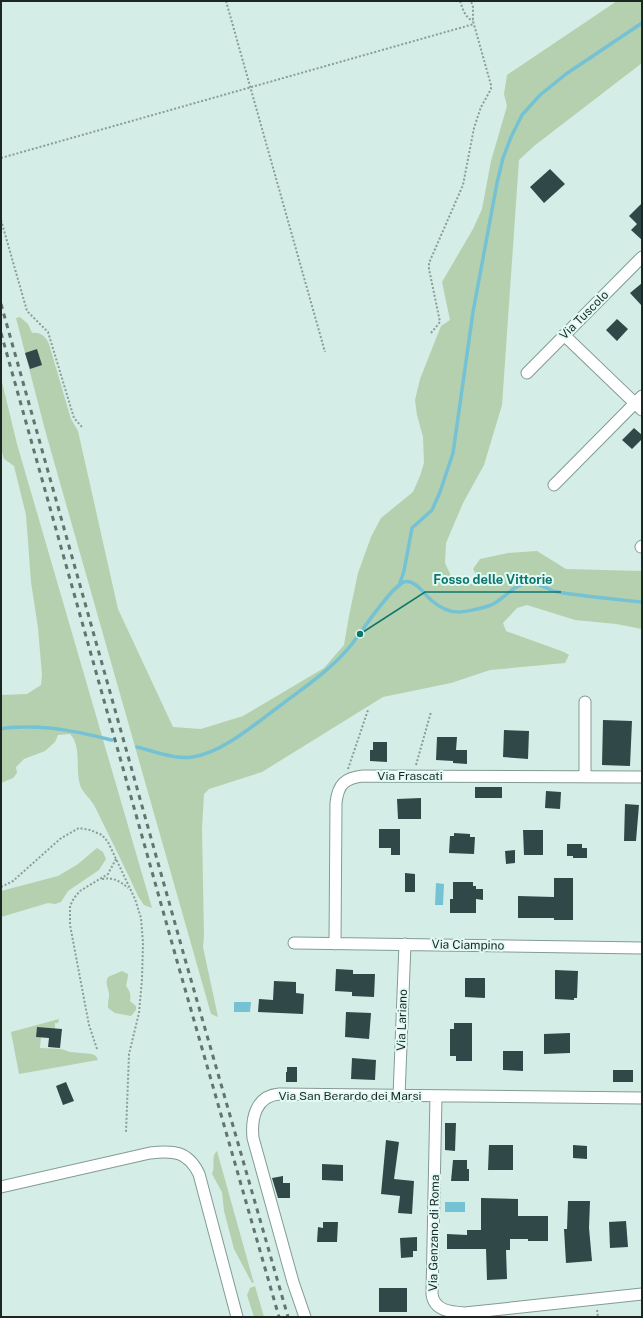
<svg xmlns="http://www.w3.org/2000/svg" width="643" height="1318" viewBox="0 0 643 1318" font-family="'Public Sans',sans-serif">
  <style>
    .green { fill: #b5d0af }
    .water { fill: #74c2d4 }
    .lines { fill: none; stroke-linecap: round; stroke-linejoin: round }
    .stream { stroke: #74c2d4; stroke-width: 3.5 }
    .building { fill: #304848 }
    .minor-casing { stroke: #839b95; stroke-width: 13 }
    .path { stroke: #8a9d97; stroke-width: 2; stroke-dasharray: 2 2; stroke-linecap: butt }
    .minor { stroke: #fff; stroke-width: 11 }
    .rail { stroke: #63736f; stroke-width: 3; stroke-dasharray: 5 5; stroke-linecap: butt }
    .labels { text-anchor: middle; dominant-baseline: central; stroke-width: 4; stroke-linejoin: round; paint-order: stroke }
    .street-label { font-size: 12px; fill: #1c2623; stroke: #e1fbf4 }
    .leader { fill: none; stroke: #0f766e; stroke-width: 1.5 }
    .callout-dot { fill: #0f766e; stroke: #e1fbf4; stroke-width: 1.5 }
    .callout-label { font-size: 13px; text-anchor: middle; font-weight: bold; fill: #0f766e; stroke: #e1fbf4; stroke-width: 4; stroke-linejoin: round; paint-order: stroke }
  </style>
  <rect width="100%" height="100%" fill="#d4ede6"/>
  <path class="green" d="M617 1H642V63L534 146 519 160 502 405 484 465 463 503 446 543 445 563 452 578 471 584 478 578 473 569 480 559 508 553 537 551 566 569 642 571V629L616 624 575 620 527 605 517 608 503 623 506 631 564 652 569 655 565 663 490 670 451 683 383 697 262 772 209 789 204 794 202 829 204 936 203 947 218 1017 211 1014 45 430 16 318 20 317 28 324 32 333C41 332 45 336 49 344L71 419 78 431 118 609 173 727 201 729 243 716 324 668 344 645 349 616 358 573 371 537 381 518 413 492 420 476 424 463 423 437 417 415 415 400 420 379 441 326 450 320 442 282 473 229 482 209 491 161 507 106 504 94 507 75Z
    M1 378 17 444 152 908 144 905 138 896C124 866 109 835 94 805 90 798 82 792 80 785 75 768 82 747 70 734L58 735 55 742 45 751 24 759 16 767 17 773 13 778 1 783V695L27 694 41 685 42 675 38 628 31 582 26 515 14 466 4 459 1 449Z
    M97 848 103 852 106 859 99 870 68 891 61 902 55 904 48 903 1 917V891L58 876 78 864Z
    M122 971 128 974V976L126 986C130 991 131 994 130 1001L136 1006V1010L131 1016 115 1013 108 1008C108 1003 108 1002 109 997 110 989 104 986 108 977Z
    M59 1019 58 1023H55V1029L37 1028 36 1037H41L40 1048 61 1049 70 1052 92 1054 96 1056 98 1060 19 1074 11 1032Z
    M217 1151 253 1280 254 1282 252 1283 234 1249 224 1211 222 1192 212 1174C216 1166 210 1157 217 1151Z
    M255 1286 264 1317H254L247 1295 250 1288Z"/>
  <path class="water" d="M436 883 444 884 443 905H435Z
    M234 1002H251L250 1012H234Z
    M445 1202H465V1212H445Z"/>
  <g class="lines">
    <path class="stream" d="M399 586 404 571 412 528 432 510 440 492 453 453 473 312 497 183 503 158 511 137 522 115 540 95 566 74 642 23
      M1 729C8 727 15 727 23 727 54 726 82 733 112 740
      M137 747C154 751 175 760 193 757 224 752 256 723 281 705 306 686 332 669 352 644 361 632 392 586 404 582 415 579 424 594 431 600 438 606 448 612 458 612 466 612 483 608 491 605 505 599 513 584 529 583 539 582 549 591 558 592 586 597 614 599 642 602"/>
  </g>
  <path class="building" d="M550 169 565 184 544 203 530 187Z
    M642 203V240L631 230 637 224 629 216Z
    M642 283V306L630 293Z
    M617 319 628 329 617 341 606 330Z
    M37 349 42 365 30 369 25 353Z
    M634 428 642 435V439L632 449 622 440Z
    M603 720 632 721 630 766 602 765Z
    M504 730 529 731 528 759 503 757Z
    M437 737H457L456 750H467V764L453 763V761L436 760Z
    M373 742H387V762L370 761V750H373Z
    M475 787H502V798H475Z
    M546 791 561 792 560 809 545 808Z
    M421 798V819H398L397 799Z
    M625 804 639 805 636 841H624Z
    M379 829H400V855H391V848H379Z
    M523 830H543V855H524Z
    M454 833 470 834V837H475L474 854 449 853 450 836H454Z
    M567 844H582V848H587V858H573V856H567Z
    M515 850V863L506 864 505 851Z
    M405 873 415 874V892H405Z
    M554 878H573V920H554V918H518V896L554 897Z
    M453 882H473V886H476V889H483V900L476 899V913H450V899H453Z
    M336 969 353 970V974H375L374 997 352 996V992L335 991Z
    M555 970 578 971 577 998H574V1000L555 999Z
    M465 978H485V998L465 997Z
    M274 981 296 982V993L304 994 303 1014 258 1012 259 999 273 1000Z
    M346 1012 371 1013 369 1039 345 1037Z
    M454 1023H472V1061H456V1056H450V1029H454Z
    M37 1027 62 1029 60 1048 48 1047 49 1038 36 1037Z
    M570 1033V1053L544 1054V1034Z
    M503 1051H523V1071L503 1070Z
    M352 1058 376 1060 375 1080 351 1079Z
    M287 1067H297V1082H286V1072H287Z
    M613 1070H633V1082H613Z
    M66 1082 74 1101 63 1105 56 1086Z
    M445 1123H456L455 1151 445 1150Z
    M386 1140 399 1142 394 1179 414 1181 412 1214 398 1213 400 1196 381 1194Z
    M489 1145H513V1170H488Z
    M573 1145 587 1146V1159L573 1158Z
    M453 1160H467V1169H469V1181H451Z
    M322 1164 343 1165V1181L322 1180Z
    M283 1176V1183H290V1198H278L272 1178Z
    M481 1198 518 1199V1216H548V1241H528V1239H510V1250H506L507 1279 487 1280 486 1249H447V1234L467 1235V1230H481Z
    M568 1201H590L589 1228 592 1261 566 1263 564 1229H567Z
    M626 1221 628 1247 610 1248 609 1222Z
    M323 1222H338L337 1242H317L318 1227 323 1228Z
    M417 1237V1251H413V1257L401 1258 400 1238Z
    M379 1288H407V1312H379Z"/>
  <g class="lines">
    <defs>
      <path id="minor" d="M564 335 642 410
        M527 373 642 257
        M554 485 642 396
        M641 547 642 546
        M585 776V702
        M294 943 642 948
        M335 944 336 803C338 784 345 778 363 776L642 777
        M399 1096 405 944
        M436 1096 432 1294C434 1311 451 1312 465 1313L642 1294
        M1 1187 150 1153C173 1150 188 1151 199 1174L237 1317
        M305 1317 293 1282 253 1138C251 1118 256 1096 279 1094L642 1098"/>
    </defs>
    <use href="#minor" class="minor-casing"/>
    <path class="path" d="M226 1 325 352
      M460 1C463 10 465 17 473 21
      M1 158 474 24
      M1 220 27 311 48 332 74 418 82 427
      M431 333 440 322 429 269V263L463 185 474 128 481 107 491 89V85L473 21V7L471 1
      M416 765 431 712
      M348 769 368 710
      M102 879C113 877 120 881 128 888
      M1 887 13 881 60 839 79 828 90 830 102 835 108 842 135 899 141 918 143 943 142 979 139 1013 129 1054 126 1132
      M97 1049 89 1025 70 925V906L74 898 80 891 108 874 116 859
      M597 1310 598 1317"/>
    <use href="#minor" class="minor"/>
    <path class="rail" d="M1 304 185 959 288 1317
      M1 333 177 961 279 1317"/>
  </g>
  <g class="labels">
    <g class="street-label">
      <text transform="translate(584 315) rotate(-45)">Via Tuscolo</text>
      <text x="410" y="776">Via Frascati</text>
      <text transform="translate(468 945) rotate(1)">Via Ciampino</text>
      <text transform="translate(402 1020) rotate(-88)">Via Lariano</text>
      <text x="350" y="1096">Via San Berardo dei Marsi</text>
      <text transform="translate(434 1233) rotate(-89)">Via Genzano di Roma</text>
    </g>
  </g>
  <path class="leader" d="M360 634L425 592H561"/>
  <circle class="callout-dot" cx="360" cy="634" r="4"/>
  <g class="callout-label">
    <text x="493" y="584">Fosso delle Vittorie</text>
  </g>
  <rect width="643" height="1318" fill="none" stroke="#1c2623" stroke-width="4"/>
</svg>
